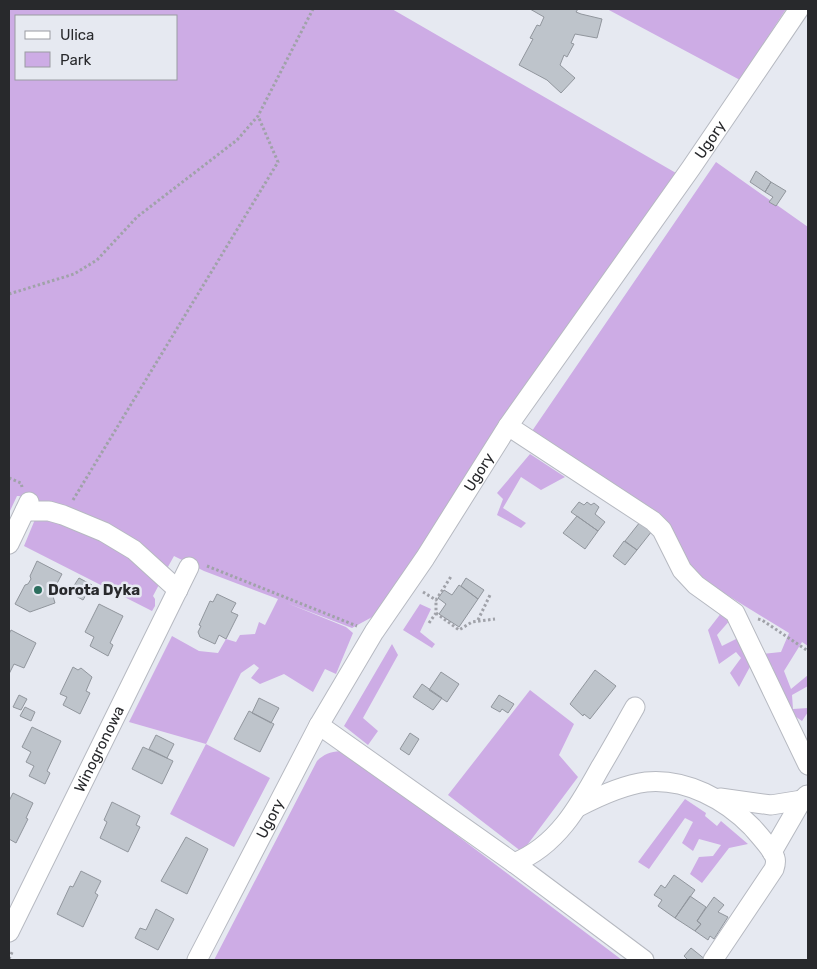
<svg xmlns="http://www.w3.org/2000/svg" width="817" height="969" viewBox="0 0 817 969" font-family="Rubik,sans-serif">
  <style>
    .green { fill: #cdace5; fill-rule: evenodd }
    .building { fill: #bec4cb; stroke: #91969d }
    .lines { fill: none; stroke-linecap: round; stroke-linejoin: round }
    .minor-casing { stroke: #b6b9c1; stroke-width: 21 }
    .path { stroke: #a0a2a9; stroke-width: 3; stroke-dasharray: 2.5 2.5; stroke-linecap: butt }
    .minor { stroke: #fff; stroke-width: 19 }
    .poi-dot { fill: #2c6e5e; stroke: #e6e9f1; stroke-width: 2 }
    .labels { text-anchor: middle; dominant-baseline: central; stroke-width: 5; stroke-linejoin: round; paint-order: stroke }
    .street-label { font-size: 15px; fill: #28292c; stroke: #e6e9f1 }
    .poi-label { font-size: 15px; font-weight: bold; fill: #28292c; stroke: #e6e9f1; text-anchor: start }
  </style>
  <rect width="100%" height="100%" fill="#e6e9f1"/>
  <path class="green" d="M9 9H392L676 173 512 411 374 616 352 628 287 603 346 627 353 633 336 674 325 669 313 692 284 674 260 684 251 678 259 668 254 664 241 673 206 744 270 778 234 847 170 814 206 744 129 722 172 636 199 651 218 653 226 639 236 642 240 635 255 634 259 622 265 625 278 599 204 571 174 556 164 574 138 542 19 496H17L9 513ZM16 16H176V79H16Z
    M607 9H786L740 80Z
    M716 162 808 227V646L802 642 784 671 791 689 808 675V686L792 695 793 709 808 708V712L802 721 786 710 772 666 765 665 762 654 781 652 789 633 696 576 666 526 530 434Z
    M530 454 565 477 541 490 521 477 503 508 526 523 521 528 497 515 503 499 497 493Z
    M36 517 108 538 162 579 153 596 155 599V606L152 611 24 546Z
    M420 604 431 609 420 632 435 644 432 648 403 630Z
    M722 612 731 619 717 635 722 646 738 638 752 663 739 687 730 673 741 658 736 652 719 664 708 630Z
    M392 644 398 655 363 718 378 731 368 745 344 726Z
    M530 690 574 724 559 755 578 777 522 852 448 795Z
    M340 751 348 753 622 960H214L317 761C324 754 330 752 340 751Z
    M685 799 706 813 705 816 717 826 721 821 748 844 729 848 702 883 690 874 699 857 713 856 721 845 699 839 693 851 682 843 693 822 685 818 649 869 638 862Z"/>
  <path class="building" d="M530 9H578L576 12 581 14 602 19 597 38 575 34 571 43 574 44 567 57 564 55 560 65 575 78 561 93 547 80 519 65 533 39 530 38 537 25 540 26 544 17Z
    M756 171 771 182 765 192 750 182Z
    M771 182 786 191 776 206 769 202 773 197 765 192Z
    M579 502 584 505 587 502 591 505 594 503 599 507 595 514 605 522 598 531 571 512Z
    M577 516 598 531 585 549 563 533Z
    M640 522 652 531 637 550 625 541Z
    M624 541 637 550 625 565 613 556Z
    M37 561 62 574 52 593 55 603 30 612 15 604 25 585 28 584 31 579 30 576Z
    M79 578 92 585 83 600 76 596 79 591 73 587Z
    M466 578 484 590 478 599 461 586Z
    M459 585 478 599 459 627 439 614 446 604 438 598 444 590 452 595Z
    M217 594 236 603 231 612 238 615 226 639 219 635 215 644 200 637 198 632 201 626 199 625 210 601 213 602Z
    M99 604 123 616 110 643 113 645 108 656 90 646 94 637 85 632Z
    M11 630 36 643 24 668 14 664 9 674V634Z
    M73 667 78 670 81 668 92 677 86 691 90 693 80 714 63 705 67 697 60 694Z
    M595 670 616 686 590 719 584 714 583 716 570 704Z
    M441 672 459 684 447 702 429 690Z
    M422 684 442 698 433 710 413 697Z
    M19 695 27 699 21 710 13 707Z
    M499 695 514 704 508 713 502 709 500 712 491 707Z
    M259 698 279 708 271 723 252 713Z
    M25 707 35 712 31 721 20 716Z
    M249 711 274 724 260 752 234 739Z
    M32 727 61 741 47 771 50 773 45 784 29 776 34 766 26 762 31 752 22 747Z
    M410 733 419 739 409 755 400 749Z
    M156 735 174 744 167 758 149 749Z
    M143 747 173 761 162 784 132 769Z
    M13 793 33 803 26 818 28 819 16 843 9 839V801Z
    M112 802 140 816 136 825 140 827 128 852 100 838 107 822 104 820Z
    M186 837 208 849 187 894 161 881Z
    M81 871 101 881 95 893 98 895 83 927 57 914 70 886 73 887Z
    M674 875 695 890 675 918 658 906 662 900 654 895 661 885 665 888Z
    M690 896 706 907 697 921 701 924 695 931 675 918Z
    M714 897 724 905 718 912 728 917 714 939 710 936 708 940 695 931 701 924 697 921Z
    M156 909 174 919 158 950 135 938 140 928 146 930Z
    M691 948 706 960H688L684 956Z"/>
  <g class="lines">
    <defs>
      <g id="minor">
        <path d="M508 426 653 521 662 530 682 570 696 585 735 613 808 765"/>
        <path d="M25 511H49L63 515 104 532 134 550 178 590"/>
        <path d="M9 544 29 502"/>
        <path d="M319 725 514 863 644 960"/>
        <path d="M720 798 771 805 802 800"/>
        <path d="M578 807C599 796 623 785 646 782 686 778 726 800 752 827 758 834 773 850 775 858 776 861 775 866 774 869L713 960"/>
        <path d="M772 852 802 800 807 795"/>
        <path d="M514 863C557 846 579 806 600 768 612 748 623 728 635 707"/>
        <path id="s1" d="M9 932 189 567"/>
        <path id="s2" d="M197 960 319 725 374 632 425 558 508 426 691 168 799 9"/>
      </g>
    </defs>
    <use href="#minor" class="minor-casing"/>
    <path class="path" d="M9 294 74 274 97 260 137 217 237 140 258 116 313 9
      M9 478 21 483 22 487
      M73 500 278 162 258 116
      M207 566 357 626
      M423 592 436 600 452 575
      M436 613 459 630 472 622 495 619
      M758 619 762 620 808 651
      M478 620 491 593
      M429 623 436 613V600
      M9 959 13 950"/>
    <use href="#minor" class="minor"/>
  </g>
  <circle class="poi-dot" cx="38" cy="590" r="5"/>
  <g class="labels">
    <g class="street-label">
      <text stroke="none"><textPath href="#s2" startOffset="969">Ugory</textPath></text>
      <text stroke="none"><textPath href="#s2" startOffset="564">Ugory</textPath></text>
      <text stroke="none"><textPath href="#s1" startOffset="204">Winogronowa</textPath></text>
      <text stroke="none"><textPath href="#s2" startOffset="159">Ugory</textPath></text>
    </g>
    <g class="poi-label">
      <text x="48" y="590">Dorota Dyka</text>
    </g>
  </g>
  <rect width="817" height="969" fill="none" stroke="#28292c" stroke-width="20"/>
  <rect x="15" y="15" width="162" height="65" fill="#e6e9f1" stroke="#9a9ca2"/>
  <rect x="25" y="31" width="25" height="8" fill="#ffffff" stroke="#9a9ca2"/>
  <text x="60" y="40" font-size="15" fill="#28292c">Ulica</text>
  <rect x="25" y="52" width="25" height="15" fill="#cdace5" stroke="#9a9ca2"/>
  <text x="60" y="65" font-size="15" fill="#28292c">Park</text>
</svg>
